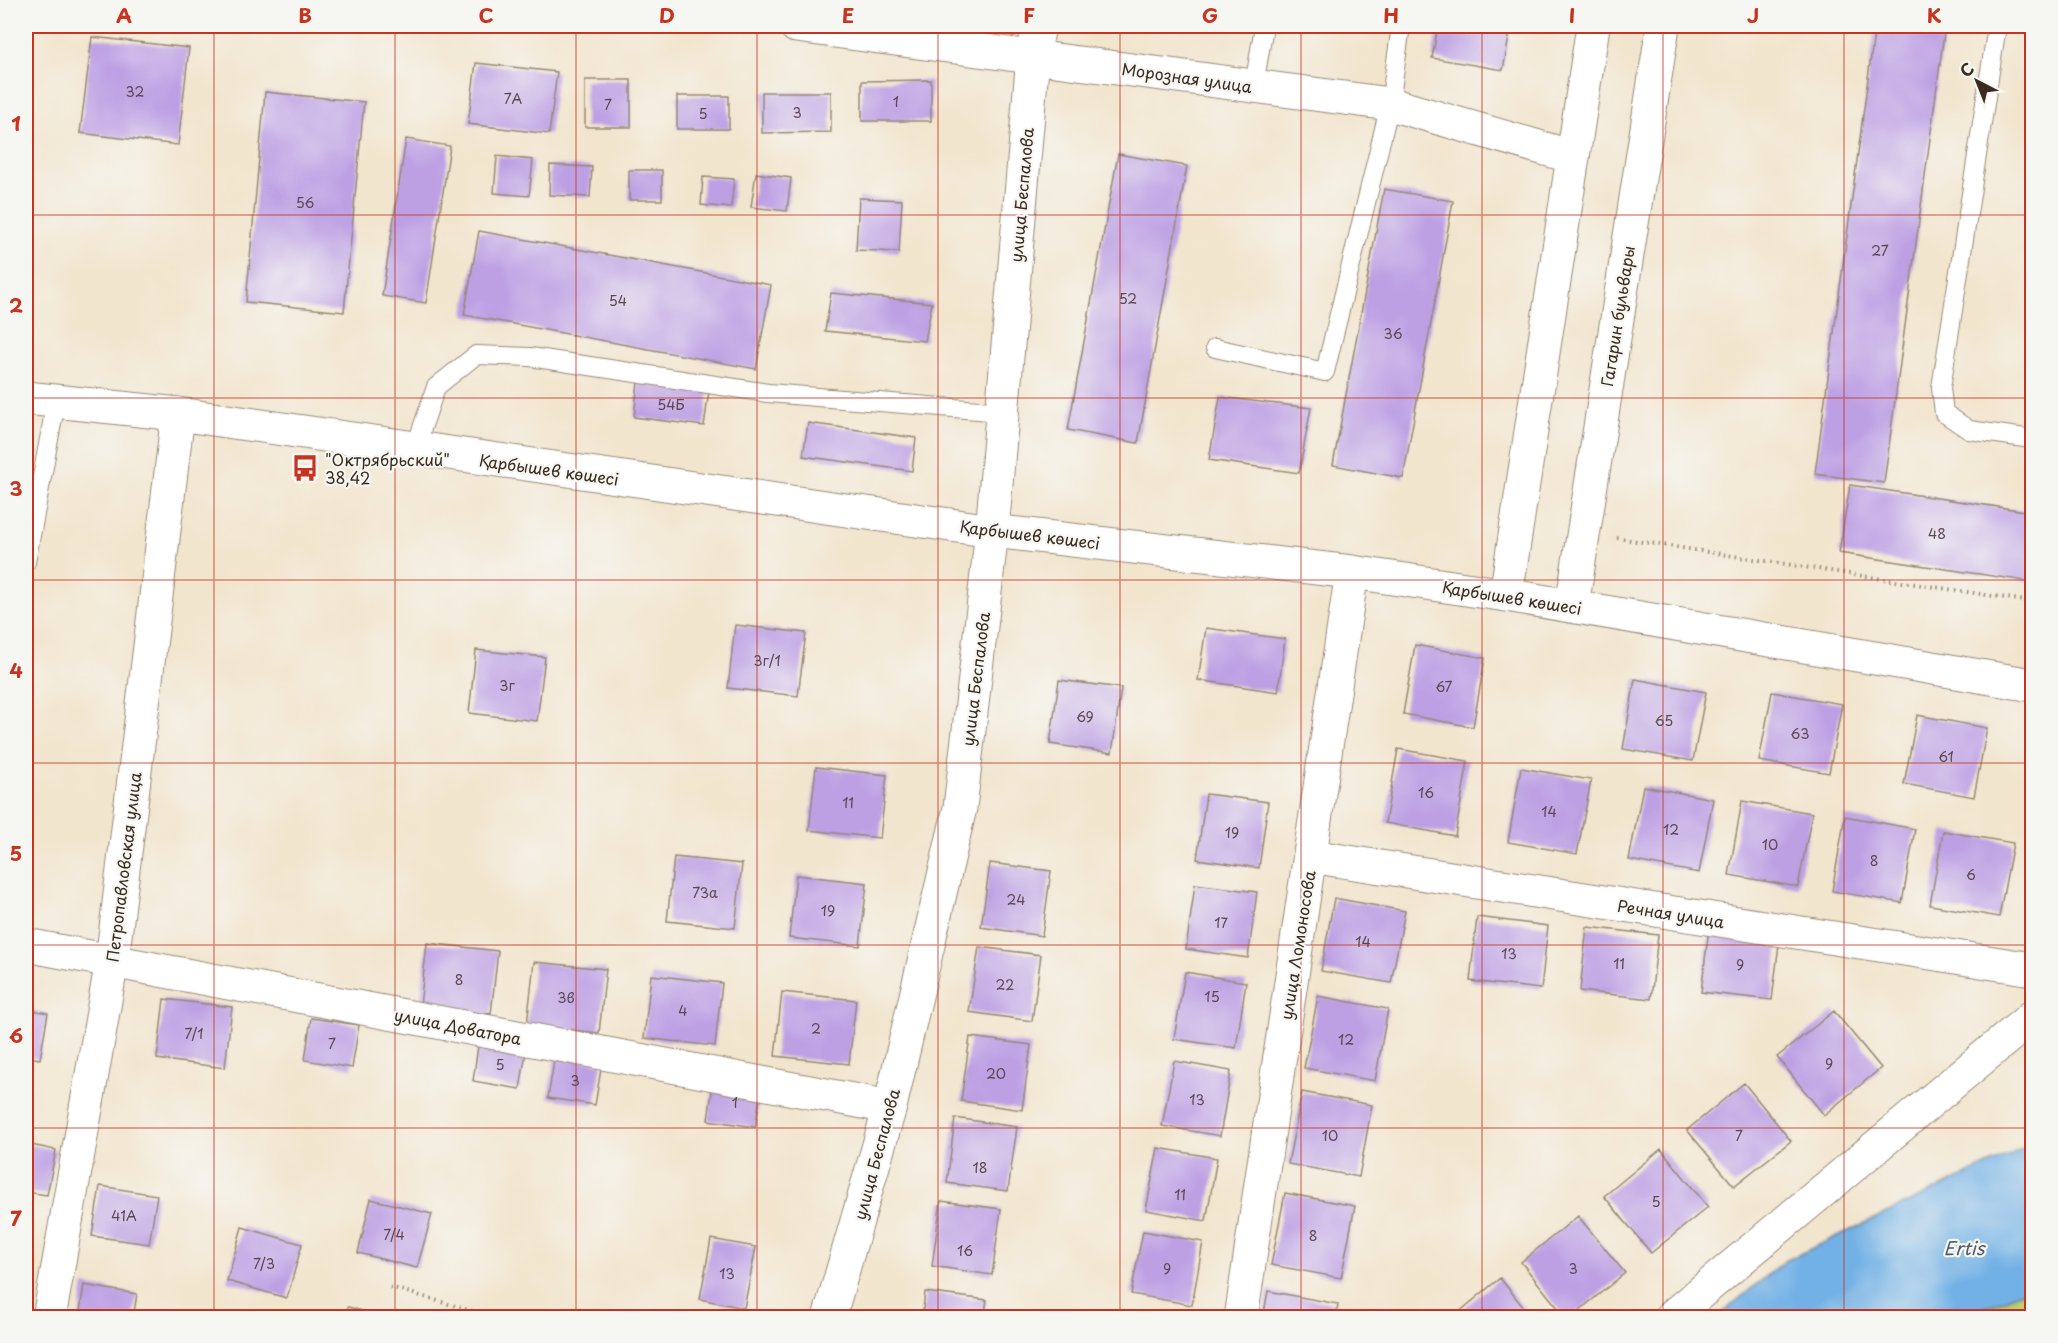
<svg xmlns="http://www.w3.org/2000/svg" width="2058" height="1343" viewBox="0 0 2058 1343" font-family="'Playpen Sans',sans-serif">
  <style>
    .green { fill: #b6cc71; stroke: #787b48; stroke-width: 1.5 }
    .water { fill: #72b1e5; stroke: #566e82; stroke-width: 1.5 }
    .building { fill: #bda0e4 }
    .lines { fill: none; stroke-linecap: round; stroke-linejoin: round }
    .lane-casing { stroke: #968876; stroke-width: 20 }
    .street-casing { stroke: #968876; stroke-width: 35 }
    .secondary-casing { stroke: #968876; stroke-width: 35 }
    .path { stroke: #968876; stroke-width: 4; stroke-dasharray: 1.5 4.5; stroke-linecap: butt }
    .lane { stroke: #fff; stroke-width: 18 }
    .street { stroke: #fff; stroke-width: 33 }
    .secondary { stroke: #fff; stroke-width: 33 }
    .grid { fill: none; stroke: #c8321e; stroke-width: 1.5; stroke-opacity: 0.55 }
    .labels { text-anchor: middle; dominant-baseline: central; stroke-width: 4.5; stroke-linejoin: round; paint-order: stroke }
    .number-label { font-size: 14px; fill: #5c4850 }
    .street-label { font-size: 16px; fill: #3b2a1e; stroke: #f6f6f2 }
    .poi-label { font-size: 16px; fill: #3b2a1e; stroke: #f6f6f2; text-anchor: start }
    .water-label { font-size: 18px; font-style: italic; fill: #4e5964; stroke: #f6f6f2 }
    .neatline { fill: none; stroke: #c8321e; stroke-width: 2 }
    .grid-label { font-size: 20px; text-anchor: middle; font-weight: bold; fill: #c8321e }
  </style>
  <rect width="100%" height="100%" fill="#f6f6f2"/>
  <filter id="ink" filterUnits="userSpaceOnUse"><feTurbulence type="fractalNoise" baseFrequency=".0167" numOctaves="2"/><feDisplacementMap in="SourceGraphic" scale="12" xChannelSelector="R" yChannelSelector="G"/><feConvolveMatrix kernelMatrix="1 2 1 2 8 2 1 2 1" color-interpolation-filters="sRGB"/></filter>
  <filter id="wash" filterUnits="userSpaceOnUse"><feTurbulence type="fractalNoise" baseFrequency=".008" numOctaves="4" result="noise"/><feDisplacementMap in="SourceGraphic" scale="24" xChannelSelector="R" yChannelSelector="G"/><feGaussianBlur stdDeviation="1.35" result="paint"/><feColorMatrix in="noise" values="0 0 0 0 0 0 0 0 0 0 0 0 0 0 0 0 0 1.4 0 .05"/><feComposite in="paint" operator="in"/></filter>
  <g filter="url(#wash)">
    <rect width="100%" height="100%" fill="#f2e5ce"/>
    <path class="green" d="M2032 1287V1317H1964Z"/>
    <path class="water" d="M2032 1144V1287L1964 1317H1717L1785 1261Z"/>
    <g id="blocks">
      <path class="building" d="M1438 26H1511L1503 70 1432 58Z
        M1875 26H1945L1884 483 1815 474Z
        M92 37 189 48 178 145 80 133Z
        M476 63 557 72 549 134 468 124Z
        M585 80H631V127H585Z
        M931 80V121H862V81Z
        M265 92 364 102 344 312 246 302Z
        M762 92H831V132L762 133Z
        M677 96H729V129H677Z
        M406 139 450 146 426 303 382 296Z
        M1118 154 1187 166 1138 443 1068 430Z
        M497 156 533 160 529 196 494 193Z
        M550 165 592 167 590 197 549 195Z
        M629 170H662V200H629Z
        M756 173 791 178 787 211 751 207Z
        M703 177 734 179 731 208 701 205Z
        M1384 189 1453 201 1403 478 1333 465Z
        M859 198 902 200 899 252 856 250Z
        M479 231 771 285 756 369 464 315Z
        M831 293 932 303 925 341 825 331Z
        M638 382 709 391 704 426 634 417Z
        M1220 397 1311 408 1299 473 1209 460Z
        M808 423 916 438 912 471 803 456Z
        M1850 485 2032 512V582L1839 553Z
        M735 625 806 633 798 696 728 688Z
        M1206 628 1285 639 1278 692 1198 680Z
        M1415 645 1485 658 1473 727 1403 714Z
        M476 650 545 657 537 721 469 713Z
        M1635 679 1706 692 1693 761 1623 749Z
        M1059 680 1121 688 1112 753 1050 744Z
        M1772 692 1842 704 1829 773 1759 761Z
        M1917 715 1987 728 1974 797 1904 784Z
        M1398 749 1468 761 1455 836 1385 823Z
        M816 767 887 775 880 838 809 830Z
        M1521 768 1591 780 1577 854 1508 842Z
        M1643 786 1713 799 1699 873 1629 860Z
        M1206 794 1268 802 1259 868 1197 859Z
        M1742 801 1812 813 1798 887 1729 875Z
        M1845 816 1915 829 1902 903 1832 891Z
        M1943 831 2013 843 1999 917 1930 905Z
        M674 857 742 864 735 928 667 921Z
        M990 863 1051 871 1042 936 981 927Z
        M796 875 867 883 860 946 789 938Z
        M1195 884 1257 892 1248 958 1186 949Z
        M1334 898 1405 911 1391 983 1321 971Z
        M1477 917 1548 926 1541 989 1470 981Z
        M1587 927 1658 935 1651 999 1580 991Z
        M1709 928 1780 936 1772 1000 1701 992Z
        M427 943 498 951 491 1014 420 1006Z
        M979 947 1041 955 1032 1021 969 1012Z
        M534 962 606 969 599 1033 527 1025Z
        M1185 972 1246 982 1236 1048 1174 1039Z
        M651 975 722 983 715 1046 644 1038Z
        M782 992 856 1000 849 1064 775 1056Z
        M1318 996 1388 1009 1375 1081 1304 1068Z
        M164 999 232 1007 225 1068 157 1059Z
        M26 1009 48 1013 40 1059 26 1057Z
        M1834 1011 1881 1068 1824 1115 1777 1057Z
        M311 1018 359 1025 352 1068 305 1060Z
        M970 1037 1031 1045 1022 1110 961 1101Z
        M479 1039 527 1046 520 1089 473 1081Z
        M555 1055 602 1063 595 1105 548 1098Z
        M1174 1061 1231 1071 1220 1136 1162 1126Z
        M714 1078 762 1085 755 1127 708 1120Z
        M1744 1083 1791 1141 1734 1186 1687 1130Z
        M1302 1092 1372 1105 1359 1177 1288 1164Z
        M955 1118 1017 1127 1008 1191 947 1183Z
        M26 1144 56 1150 47 1195 26 1192Z
        M1158 1148 1217 1158 1206 1221 1146 1210Z
        M1661 1149 1708 1207 1651 1253 1604 1196Z
        M100 1186 157 1195 149 1244 92 1236Z
        M1285 1193 1355 1206 1341 1278 1271 1265Z
        M371 1199 432 1214 417 1268 358 1253Z
        M941 1201 1001 1209 992 1275 932 1266Z
        M1578 1216 1625 1273 1570 1318H1566L1521 1262Z
        M242 1227 302 1244 287 1298 227 1281Z
        M1143 1231 1203 1242 1192 1305 1131 1294Z
        M711 1239 756 1247 744 1308 700 1299Z
        M1500 1278 1532 1318H1452Z
        M84 1285 137 1294 133 1318H79Z
        M1268 1291 1338 1304 1336 1318H1263Z
        M925 1292 987 1300 984 1318H922Z
        M348 1307 385 1317V1318H345Z"/>
    </g>
  </g>
  <g filter="url(#ink)">
    <use href="#blocks" fill-opacity="0" stroke="#968876" stroke-width="1.5"/>
    <g class="lines">
      <defs>
        <path id="lane" d="M1997 26 1941 388 1944 413 1969 430 2032 439
          M1254 86 1264 26
          M1215 348 1325 372 1390 104 1401 26
          M415 449 436 387 476 355 530 357 768 393 1003 412
          M26 562 56 402"/>
        <path id="street" d="M796 26 1390 104 1573 157
          M1310 856 2032 969
          M26 945 890 1107
          M49 1318 112 961 178 414
          M829 1318 890 1107 960 808 992 531 1033 56 1039 26
          M1241 1318 1352 572
          M1670 1318 2032 1017"/>
        <path id="secondary" d="M26 398 178 414 992 531 1352 572 1506 595 2032 685
          M1506 595 1593 26
          M1572 606 1663 26"/>
      </defs>
      <use href="#lane" class="lane-casing"/>
      <use href="#street" class="street-casing"/>
      <use href="#secondary" class="secondary-casing"/>
      <path class="path" d="M1617 538 2032 602
        M390 1287 496 1318"/>
      <use href="#lane" class="lane"/>
      <use href="#street" class="street"/>
      <use href="#secondary" class="secondary"/>
    </g>
  </g>
  <path class="grid" d="M214 26V1318M395 26V1318M576 26V1318M757 26V1318M938 26V1318M1120 26V1318M1301 26V1318M1482 26V1318M1663 26V1318M1844 26V1318M26 215H2032M26 398H2032M26 580H2032M26 763H2032M26 945H2032M26 1128H2032"/>
  <defs>
    <symbol id="bus-bare" viewBox="-9 -9 18 18"><path d="M-5-6H5V4H4V6H2V4H-2V6H-4V4H-5ZM-3.5-4V0h7V-4ZM-3.5 1.2v1.5H-2V1.2ZM2 1.2v1.5H3.5V1.2Z" fill="#c8321e" stroke="#f6f6f2" stroke-width="2.5" paint-order="stroke"/></symbol>
  </defs>
  <g fill-rule="evenodd">
    <use href="#bus-bare" x="286" y="449" width="38" height="38"/>
  </g>
  <g class="labels">
    <g class="number-label">
      <text x="135" y="91">32</text>
      <text x="513" y="98">7А</text>
      <text x="896" y="101">1</text>
      <text x="608" y="104">7</text>
      <text x="797" y="112">3</text>
      <text x="703" y="113">5</text>
      <text x="305" y="202">56</text>
      <text x="1880" y="250">27</text>
      <text x="1128" y="298">52</text>
      <text x="618" y="300">54</text>
      <text x="1393" y="333">36</text>
      <text x="671" y="404">54Б</text>
      <text x="1937" y="533">48</text>
      <text x="767" y="660">3г/1</text>
      <text x="507" y="685">3г</text>
      <text x="1444" y="686">67</text>
      <text x="1085" y="716">69</text>
      <text x="1664" y="720">65</text>
      <text x="1800" y="733">63</text>
      <text x="1946" y="756">61</text>
      <text x="1426" y="792">16</text>
      <text x="848" y="802">11</text>
      <text x="1549" y="811">14</text>
      <text x="1671" y="829">12</text>
      <text x="1232" y="832">19</text>
      <text x="1770" y="844">10</text>
      <text x="1874" y="860">8</text>
      <text x="1971" y="874">6</text>
      <text x="705" y="892">73а</text>
      <text x="1016" y="899">24</text>
      <text x="828" y="910">19</text>
      <text x="1221" y="922">17</text>
      <text x="1363" y="941">14</text>
      <text x="1509" y="953">13</text>
      <text x="1619" y="963">11</text>
      <text x="1740" y="964">9</text>
      <text x="459" y="979">8</text>
      <text x="1005" y="984">22</text>
      <text x="1212" y="996">15</text>
      <text x="566" y="997">3в</text>
      <text x="683" y="1010">4</text>
      <text x="816" y="1028">2</text>
      <text x="194" y="1033">7/1</text>
      <text x="1346" y="1039">12</text>
      <text x="332" y="1043">7</text>
      <text x="1829" y="1063">9</text>
      <text x="500" y="1064">5</text>
      <text x="996" y="1073">20</text>
      <text x="575" y="1080">3</text>
      <text x="1197" y="1099">13</text>
      <text x="735" y="1102">1</text>
      <text x="1330" y="1135">10</text>
      <text x="1739" y="1135">7</text>
      <text x="980" y="1167">18</text>
      <text x="1180" y="1194">11</text>
      <text x="1656" y="1201">5</text>
      <text x="124" y="1215">41А</text>
      <text x="394" y="1234">7/4</text>
      <text x="1313" y="1235">8</text>
      <text x="965" y="1250">16</text>
      <text x="264" y="1263">7/3</text>
      <text x="1167" y="1268">9</text>
      <text x="1573" y="1268">3</text>
      <text x="727" y="1273">13</text>
    </g>
    <g class="street-label">
      <text transform="translate(1187 77) rotate(8)">Морозная улица</text>
      <text transform="translate(1021 195) rotate(-85)">улица Беспалова</text>
      <text transform="translate(1617 316) rotate(-81)">Гагарин бульвары</text>
      <text transform="translate(549 469) rotate(8)">Қарбышев көшесі</text>
      <text transform="translate(1030 534) rotate(7)">Қарбышев көшесі</text>
      <text transform="translate(1512 597) rotate(9)">Қарбышев көшесі</text>
      <text transform="translate(975 679) rotate(-83)">улица Беспалова</text>
      <text transform="translate(123 867) rotate(-83)">Петропавловская улица</text>
      <text transform="translate(1671 913) rotate(9)">Речная улица</text>
      <text transform="translate(1297 945) rotate(-81)">улица Ломоносова</text>
      <text transform="translate(458 1026) rotate(11)">улица Доватора</text>
      <text transform="translate(876 1154) rotate(-75)">улица Беспалова</text>
    </g>
    <g class="poi-label">
      <text x="325" y="459">"Октрябрьский"<tspan x="325" dy="18">38,42</tspan></text>
    </g>
    <g class="water-label">
      <text x="1964" y="1247">Ertis</text>
    </g>
  </g>
  <rect width="2058" height="1343" fill="none" stroke="#f6f6f2" stroke-width="66"/>
  <g transform="translate(1977 81) rotate(318)" stroke="#f6f6f2" stroke-width="4.5" paint-order="stroke">
  <path d="M0-4.5L10 22L0 15L-10 22Z" fill="#3b2a1e"/>
  <text y="-9" font-size="16" font-weight="bold" text-anchor="middle" fill="#3b2a1e">С</text>
  </g>
  <rect x="33" y="33" width="1992" height="1277" class="neatline"/>
  <g class="grid-label">
    <text x="124" y="23">A</text>
    <text x="305" y="23">B</text>
    <text x="486" y="23">C</text>
    <text x="667" y="23">D</text>
    <text x="848" y="23">E</text>
    <text x="1029" y="23">F</text>
    <text x="1210" y="23">G</text>
    <text x="1391" y="23">H</text>
    <text x="1572" y="23">I</text>
    <text x="1753" y="23">J</text>
    <text x="1934" y="23">K</text>
    <text x="16" y="131">1</text>
    <text x="16" y="313">2</text>
    <text x="16" y="496">3</text>
    <text x="16" y="678">4</text>
    <text x="16" y="861">5</text>
    <text x="16" y="1043">6</text>
    <text x="16" y="1226">7</text>
  </g>
</svg>
